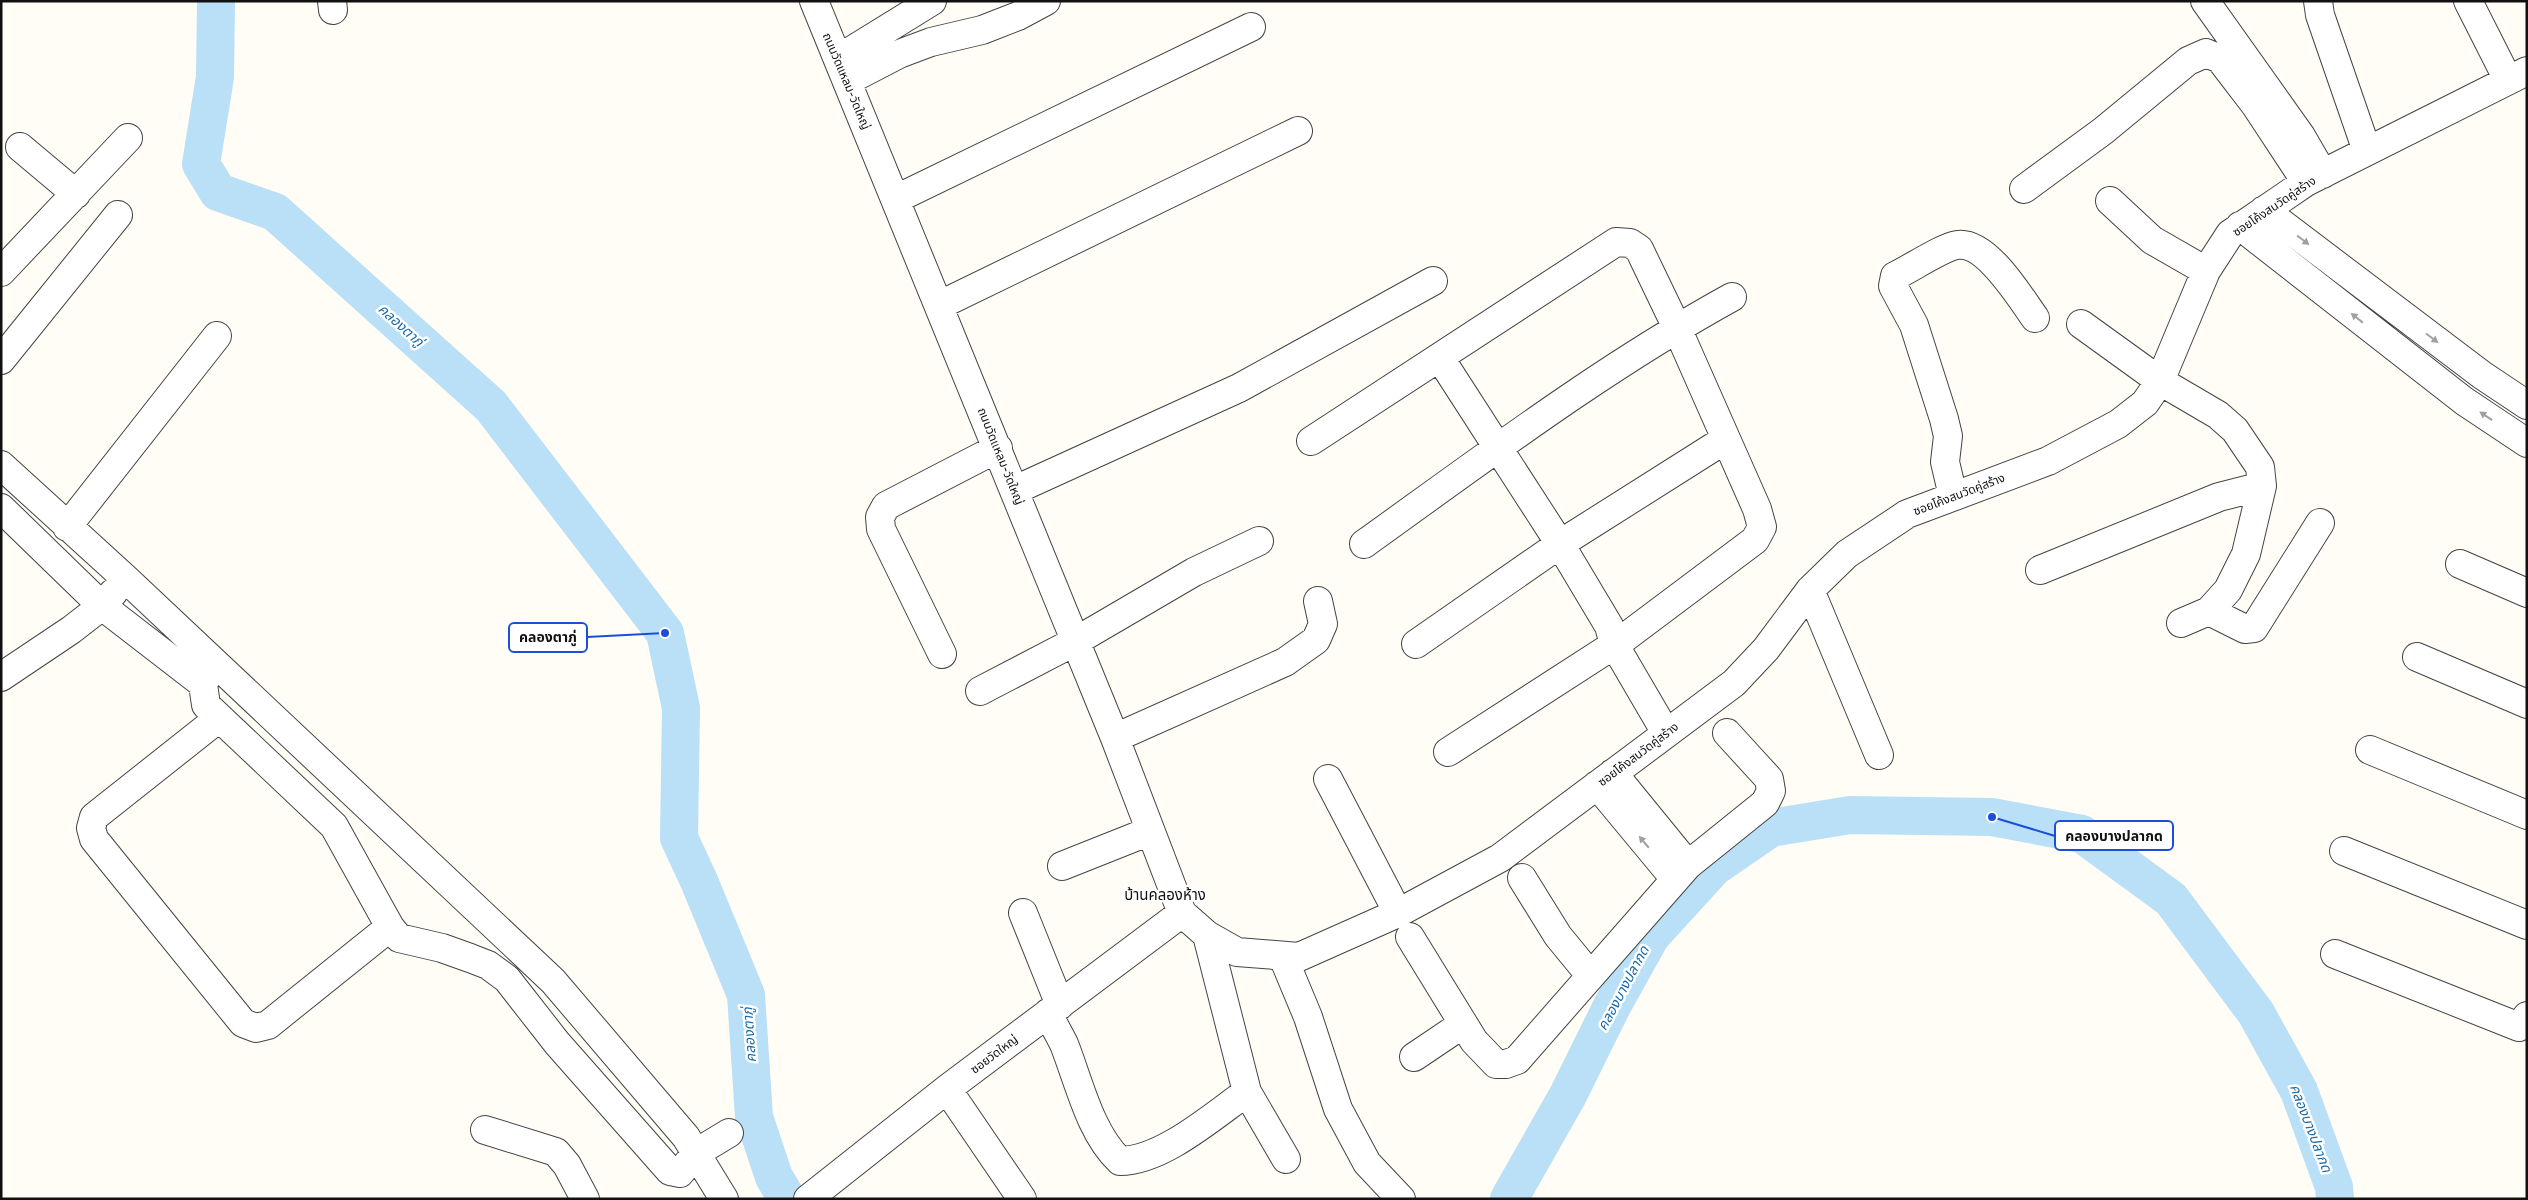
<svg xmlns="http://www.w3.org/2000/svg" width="2528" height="1200" viewBox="0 0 2528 1200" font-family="'Libre Baskerville','Noto Sans Thai',serif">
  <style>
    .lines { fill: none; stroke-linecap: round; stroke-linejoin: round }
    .river { stroke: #b9e0f7; stroke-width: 38 }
    .minor-casing { stroke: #444; stroke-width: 30 }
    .minor { stroke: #fff; stroke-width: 28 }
    .oneway { fill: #a0a0a0 }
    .labels { text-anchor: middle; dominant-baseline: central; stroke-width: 5; stroke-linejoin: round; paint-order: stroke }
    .street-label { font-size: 12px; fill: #111; stroke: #fff }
    .water-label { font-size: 14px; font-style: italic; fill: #1768a6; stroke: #fff }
    .quarter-label { font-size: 15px; fill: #111; stroke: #fff }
    .leader { fill: none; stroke: #1d4ed8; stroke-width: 2 }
    .callout-dot { fill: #1d4ed8; stroke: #fff; stroke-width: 2 }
    .callout { fill: #fff; stroke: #1d4ed8; stroke-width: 2 }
    .callout-label { font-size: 14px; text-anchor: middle; font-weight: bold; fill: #111 }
  </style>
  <rect width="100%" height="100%" fill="#fffdf5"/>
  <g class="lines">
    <path class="river" d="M216 1 215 77 201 164 218 192 275 212 491 406 665 633 681 708 679 838 699 881 746 995 754 1117 774 1177 787 1199
      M1509 1199 1568 1095 1612 1006 1651 936 1714 867 1771 828 1850 815 1992 817 2082 834 2171 899 2256 1013 2299 1091 2334 1187 2335 1199"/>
    <defs>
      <path id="minor" d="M332 1 333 10
        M814 1 1115 738 1182 913 1207 935 1237 952 1299 957 1398 913 1500 858 1734 683 1766 649 1810 590 1847 554 1907 514 2048 461 2118 424 2145 403 2160 381 2206 271 2230 234 2306 182 2527 71
        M2205 1 2301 136 2323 174
        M2318 1 2320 15 2367 151
        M2468 1 2508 80
        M838 59 932 1
        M847 81 899 54 931 42 982 30 1018 16 1046 1
        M20 147 76 194
        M2024 189 2103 131 2188 61 2206 53 2220 59 2230 72 2256 106 2306 182
        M896 199 1251 27
        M2110 201 2152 240 2206 271
        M2264 210 2482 375 2527 405
        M2240 226 2464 401 2527 443
        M1 272 128 138
        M940 305 1298 131
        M2081 324 2160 381 2218 415 2235 430 2260 467 2262 486 2246 554 2228 590 2209 611 2181 623
        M1440 358 1560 544 1609 626 1614 644 1666 733
        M1 360 118 215
        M1311 441 1616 242 1630 243 1639 249 1677 328 1757 509 1762 527 1755 540 1623 639 1448 752
        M1 465 126 579 553 981 686 1137 724 1199
        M1015 490 1239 388 1433 281
        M1953 496 1945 462 1948 436 1944 419 1914 325 1893 286 1895 276C1910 269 1943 247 1957 245 1986 240 2020 297 2035 318
        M1 508 102 606 113 593
        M67 527 217 336
        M1364 544C1484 458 1603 368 1732 297
        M2460 564 2527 593
        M2040 570 2219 497 2262 486
        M1810 590 1879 755
        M2209 611 2245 629 2254 628 2320 523
        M1416 644 1560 544 1726 439
        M942 654 881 529 880 517 886 506 998 448
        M2417 657 2527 704
        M214 663 203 684 206 705 334 826 390 927 399 938 442 948 470 958 488 965 507 979 557 1043 670 1171 680 1173 696 1153 729 1133
        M1 677 71 630 102 606 203 684
        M980 691 1076 641 1194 572 1259 541
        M219 718 94 817 91 828 94 839 243 1023 256 1028 268 1025 390 927
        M1115 738 1285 662 1316 640 1323 624 1318 601
        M2370 750 2527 815
        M1613 773 1688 865
        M1328 779 1398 913
        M1597 785 1675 879
        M2344 851 2527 925
        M1062 866 1150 831
        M1522 878 1558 936 1590 975
        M1023 913 1060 1005
        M1207 935 1247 1092 1286 1159
        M1410 937 1474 1041 1496 1064H1506L1517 1060 1688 865 1765 803 1771 791 1769 779 1727 733
        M2335 954 2519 1027 2527 1016
        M1283 957 1308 1017 1338 1109 1367 1163 1401 1199
        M1048 1013C1053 1024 1059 1034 1064 1044 1079 1082 1090 1133 1120 1161 1162 1161 1213 1116 1247 1092
        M1414 1057 1463 1024
        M947 1089 1022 1199
        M485 1130 556 1152 567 1165 585 1199
        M808 1199 947 1089 1182 913"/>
    </defs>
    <use href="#minor" class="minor-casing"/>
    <use href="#minor" class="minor"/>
  </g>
  <defs><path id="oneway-solid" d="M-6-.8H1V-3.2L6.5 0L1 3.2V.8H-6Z" transform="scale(1.25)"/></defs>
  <g class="oneway">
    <use href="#oneway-solid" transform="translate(2303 240) rotate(37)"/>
    <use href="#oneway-solid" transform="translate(2357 318) rotate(-142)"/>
    <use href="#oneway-solid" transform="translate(2432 338) rotate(37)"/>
    <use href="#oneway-solid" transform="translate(2486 416) rotate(-146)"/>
    <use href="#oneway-solid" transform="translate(1644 842) rotate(-130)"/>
  </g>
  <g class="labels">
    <g class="street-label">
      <text transform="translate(847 81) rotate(67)">ถนนวัดแหลม-วัดใหญ่</text>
      <text transform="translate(2274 206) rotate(-34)">ซอยโค้งสนวัดคู่สร้าง</text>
      <text transform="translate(1001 456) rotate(68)">ถนนวัดแหลม-วัดใหญ่</text>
      <text transform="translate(1959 494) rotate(-21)">ซอยโค้งสนวัดคู่สร้าง</text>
      <text transform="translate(1638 754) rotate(-37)">ซอยโค้งสนวัดคู่สร้าง</text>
      <text transform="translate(994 1054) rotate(-37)">ซอยวัดใหญ่</text>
    </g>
    <g class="water-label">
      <text transform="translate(401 325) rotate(42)">คลองตาภู่</text>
      <text transform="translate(1623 988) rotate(-62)">คลองบางปลากด</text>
      <text transform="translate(749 1035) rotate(-94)">คลองตาภู่</text>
      <text transform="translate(2311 1128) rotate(69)">คลองบางปลากด</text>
    </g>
    <g class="quarter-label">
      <text x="1165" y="894">บ้านคลองห้าง</text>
    </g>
  </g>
  <path class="leader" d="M665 633L587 637M1992 817L2055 836"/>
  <g class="callout-dot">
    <circle cx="665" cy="633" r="5"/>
    <circle cx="1992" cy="817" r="5"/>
  </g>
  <g class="callout">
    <rect x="509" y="623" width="78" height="29" rx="5"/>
    <rect x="2055" y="821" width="118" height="29" rx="5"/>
  </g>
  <g class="callout-label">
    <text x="548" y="642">คลองตาภู่</text>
    <text x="2114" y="841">คลองบางปลากด</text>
  </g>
  <rect width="2528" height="1200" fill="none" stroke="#111111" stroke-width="5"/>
</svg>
